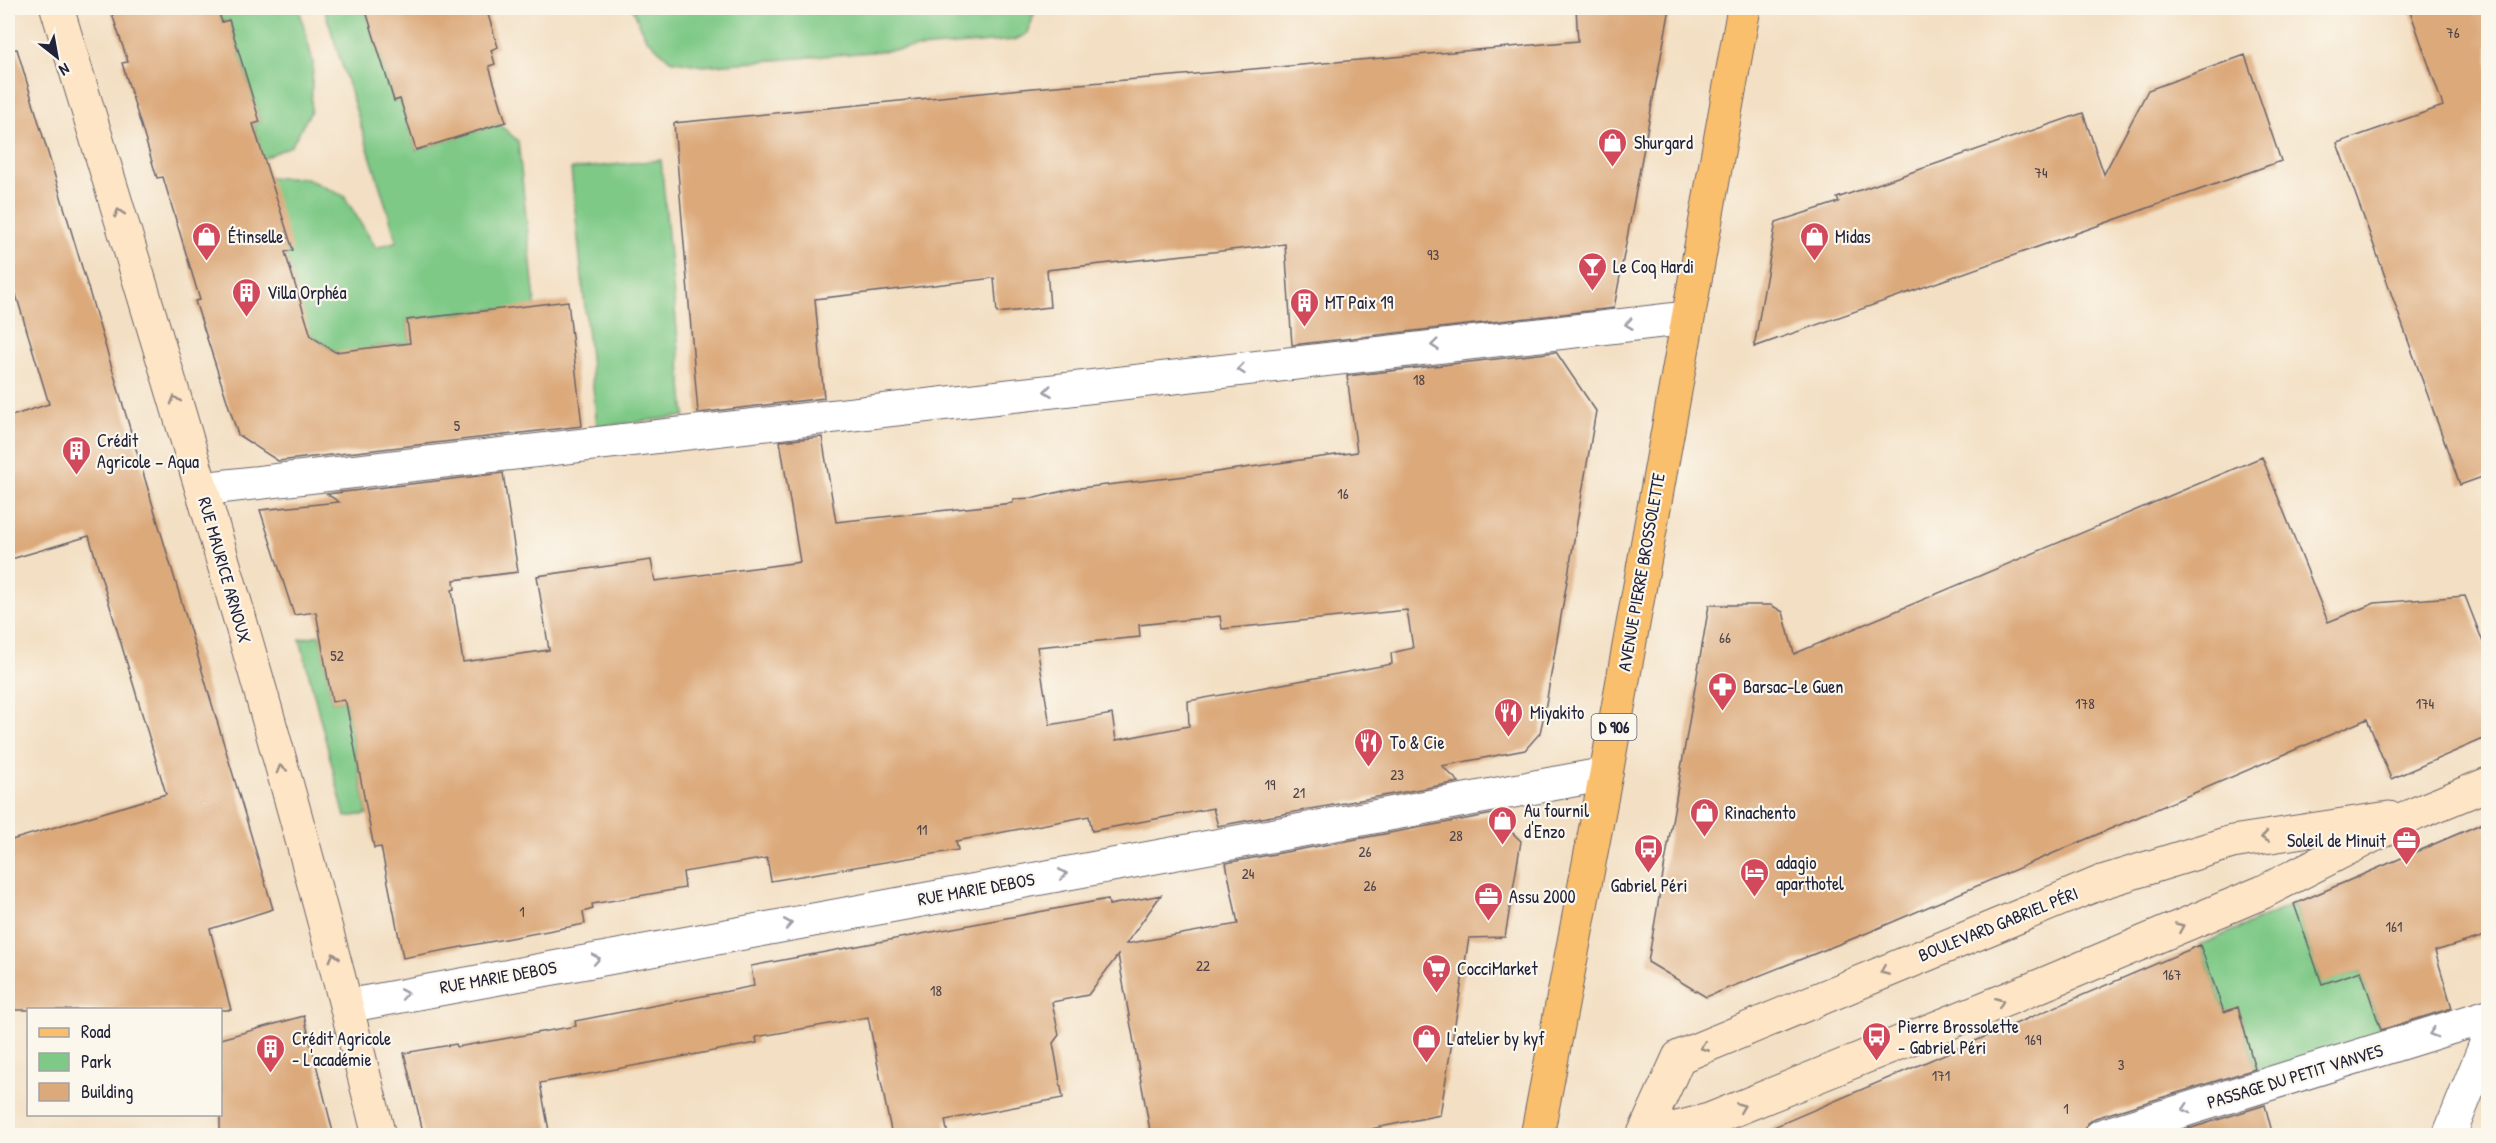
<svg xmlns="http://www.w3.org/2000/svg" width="2496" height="1143" viewBox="0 0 2496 1143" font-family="'Patrick Hand',sans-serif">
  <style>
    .green { fill: #7ec986; stroke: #507660; stroke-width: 1.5 }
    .building { fill: #dba97a; fill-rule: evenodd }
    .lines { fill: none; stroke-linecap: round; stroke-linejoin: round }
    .street-casing { stroke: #6b646b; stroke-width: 35 }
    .secondary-casing { stroke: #6b646b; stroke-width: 35 }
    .primary-casing { stroke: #6b646b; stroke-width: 35 }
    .street { stroke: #fff; stroke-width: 33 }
    .secondary { stroke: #fde5c5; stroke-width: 33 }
    .primary { stroke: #f9bf6d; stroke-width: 33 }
    .oneway { stroke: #9a8d87 }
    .oneway2 { stroke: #9c9ca7 }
    .labels { text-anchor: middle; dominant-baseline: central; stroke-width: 4.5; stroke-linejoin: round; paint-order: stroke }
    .number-label { font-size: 15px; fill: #50444b }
    .shield { fill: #fbf7ec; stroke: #636270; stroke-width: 1.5 }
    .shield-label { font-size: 16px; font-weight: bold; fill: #22223b }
    .poi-label { font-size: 18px; fill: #22223b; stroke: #fbf7ec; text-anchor: start }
    .street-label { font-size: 18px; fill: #22223b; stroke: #fbf7ec }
  </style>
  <rect width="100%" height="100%" fill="#fbf7ec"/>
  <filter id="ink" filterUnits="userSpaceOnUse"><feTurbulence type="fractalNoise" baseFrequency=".0167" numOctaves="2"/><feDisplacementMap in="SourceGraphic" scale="12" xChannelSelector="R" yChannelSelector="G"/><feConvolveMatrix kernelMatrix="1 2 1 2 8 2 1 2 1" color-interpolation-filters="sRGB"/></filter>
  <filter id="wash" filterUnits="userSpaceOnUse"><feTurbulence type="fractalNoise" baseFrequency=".008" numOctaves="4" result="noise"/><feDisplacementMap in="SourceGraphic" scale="24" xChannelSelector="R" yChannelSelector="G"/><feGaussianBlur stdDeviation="1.35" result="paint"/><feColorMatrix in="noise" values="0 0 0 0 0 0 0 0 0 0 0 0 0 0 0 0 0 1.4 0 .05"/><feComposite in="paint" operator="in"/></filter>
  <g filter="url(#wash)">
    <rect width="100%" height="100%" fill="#f3dfc3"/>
    <path class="green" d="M217 8H299L313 62 311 111 291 146 257 161 251 142 258 140 253 124 260 122 229 20 222 22Z
      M324 8H365L394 101 400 99 416 150 499 124 518 141 536 311 497 309 407 320 410 343 374 347 354 364 293 324 299 299 262 178H305L344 196 376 248 397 241Z
      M632 8H1036L1028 33 1015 40 703 66 670 60 646 38Z
      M661 160 685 416 597 427 571 169Z
      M320 635 332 702 344 700 346 703 367 814 345 817 300 639Z
      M2294 904 2322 983 2361 971 2382 1034 2256 1072 2238 1008 2224 1012 2200 945Z"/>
    <g id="blocks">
      <path class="building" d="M110 8H217L222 22 229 20 260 122 253 124 293 250 285 252 311 336 335 352 410 343 407 320 568 301 582 426 278 461 238 435 195 301 200 300 163 177 157 178 122 63 128 62Z
        M365 8H486L498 47 491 50 495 64 489 66 506 122 416 150 400 99 394 101Z
        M1576 8H1670L1614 308 1292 345 1285 244 1047 270 1050 307 997 313 994 278 815 299 824 398 698 413 674 123 1033 88 1578 41Z
        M2409 8H2488V475L2460 485 2337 143 2443 106Z
        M17 49 273 909 210 929 231 1010H8V841L166 794 89 536 8 560V417L49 404 8 268V50Z
        M2245 55 2281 161 1754 347 1776 222 1839 202 1837 198 2083 113 2104 174 2148 90Z
        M1556 352 1596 411 1545 710 1540 733 1525 750 1442 766 1459 782 1218 826 1213 808 1092 831 1089 816 956 841 958 850 771 881 767 858 683 872 685 888 592 904 593 909 583 912 585 924 403 958 381 847 374 848 346 703 344 700 332 702 316 612 294 615 260 510 339 502 327 494 503 473 518 572 454 580 455 589 452 590 463 662 549 650 537 576 651 560 655 581 800 562 780 441 822 437 836 522 1013 503V499L1035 498 1071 489 1195 475 1357 452 1347 376ZM1407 610 1413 648 1391 653 1392 664 1188 701 1189 726 1116 740 1112 714 1050 725 1037 647 1140 637 1139 625 1220 616 1222 629Z
        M2262 457 2328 622 2375 603 2465 596 2488 655V737L2391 779 2367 719 1867 933 1706 997 1648 962 1709 605H1771L1783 612 1794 654Z
        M1493 814 1521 841 1505 937 1469 938 1440 1115 1370 1129 1371 1136H1151L1118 955 1088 995 1052 1002 1059 1035 1053 1043 1063 1098 945 1120 948 1136H892L868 1017 756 1037 757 1043 540 1083 550 1136H424L404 1053 456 1044 457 1047 576 1026 575 1021 754 986 751 966 1108 899 1109 905 1161 895 1126 944 1238 924 1226 863Z
        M2488 821V935L2435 951 2452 1008 2381 1030 2361 971 2322 984 2294 904Z
        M2200 945 2224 1012 2238 1007 2255 1069 2095 1118 2087 1124 2083 1136H1753Z
        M304 1016 334 1136H220V1039Z
        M2265 1105 2273 1136H2166Z"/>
    </g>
  </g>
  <g filter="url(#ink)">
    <use href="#blocks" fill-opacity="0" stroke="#6b646b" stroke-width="1.5"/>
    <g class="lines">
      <defs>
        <path id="street" d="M202 489 1687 318
          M347 1006 1606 774
          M2101 1136 2488 1016
          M2449 1136 2488 1039"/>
        <path id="secondary" d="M57 8C170 382 286 756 379 1136
          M1643 1136 1679 1057 2102 882 2232 842 2389 818
          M1645 1136 1709 1120 2037 987 2263 892 2415 814 2488 784"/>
        <path id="primary" d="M1537 1136 1606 774 1744 8"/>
      </defs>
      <use href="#street" class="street-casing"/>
      <use href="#secondary" class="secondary-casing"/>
      <use href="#primary" class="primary-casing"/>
      <use href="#street" class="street"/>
      <use href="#secondary" class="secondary"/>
      <use href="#primary" class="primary"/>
    </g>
    <defs><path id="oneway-chevron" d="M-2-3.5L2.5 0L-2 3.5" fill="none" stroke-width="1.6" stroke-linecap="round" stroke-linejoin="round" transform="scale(1.5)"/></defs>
    <g class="oneway">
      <use href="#oneway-chevron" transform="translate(119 213) rotate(-107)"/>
      <use href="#oneway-chevron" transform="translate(175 400) rotate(-107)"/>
      <use href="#oneway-chevron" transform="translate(281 769) rotate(-106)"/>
      <use href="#oneway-chevron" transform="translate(2265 837) rotate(171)"/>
      <use href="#oneway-chevron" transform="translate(2180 927) rotate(-23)"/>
      <use href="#oneway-chevron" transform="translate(334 957) rotate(-105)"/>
      <use href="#oneway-chevron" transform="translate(1884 971) rotate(157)"/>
      <use href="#oneway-chevron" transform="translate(2000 1002) rotate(-22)"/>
      <use href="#oneway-chevron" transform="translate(1704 1047) rotate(158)"/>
      <use href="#oneway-chevron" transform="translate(1741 1107) rotate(-22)"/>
    </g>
    <g class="oneway2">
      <use href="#oneway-chevron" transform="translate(1629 324) rotate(173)"/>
      <use href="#oneway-chevron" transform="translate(1435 345) rotate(174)"/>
      <use href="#oneway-chevron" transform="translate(1241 369) rotate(174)"/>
      <use href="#oneway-chevron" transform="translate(1048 391) rotate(173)"/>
      <use href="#oneway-chevron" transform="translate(1063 874) rotate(-10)"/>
      <use href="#oneway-chevron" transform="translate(788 924) rotate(-10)"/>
      <use href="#oneway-chevron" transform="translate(596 959) rotate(-10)"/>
      <use href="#oneway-chevron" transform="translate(404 994) rotate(-10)"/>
      <use href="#oneway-chevron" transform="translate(2433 1033) rotate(163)"/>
      <use href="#oneway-chevron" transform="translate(2186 1109) rotate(163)"/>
    </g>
  </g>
  <defs>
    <symbol id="shop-pin" viewBox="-11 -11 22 30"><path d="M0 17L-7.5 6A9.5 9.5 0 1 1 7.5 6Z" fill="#d1495b" stroke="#fbf7ec"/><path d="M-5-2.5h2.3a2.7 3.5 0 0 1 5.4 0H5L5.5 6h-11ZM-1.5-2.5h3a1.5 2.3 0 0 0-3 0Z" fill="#fff"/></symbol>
    <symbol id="bar-pin" viewBox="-11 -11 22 30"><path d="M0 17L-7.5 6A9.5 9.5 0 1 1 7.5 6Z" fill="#d1495b" stroke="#fbf7ec"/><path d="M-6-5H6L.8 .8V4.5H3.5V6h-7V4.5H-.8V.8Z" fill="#fff"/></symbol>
    <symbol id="building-pin" viewBox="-11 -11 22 30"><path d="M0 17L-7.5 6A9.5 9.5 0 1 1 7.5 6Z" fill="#d1495b" stroke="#fbf7ec"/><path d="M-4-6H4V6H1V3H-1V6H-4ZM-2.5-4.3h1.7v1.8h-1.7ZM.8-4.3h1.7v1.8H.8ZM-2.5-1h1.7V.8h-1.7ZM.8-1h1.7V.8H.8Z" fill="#fff"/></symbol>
    <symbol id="pharmacy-pin" viewBox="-11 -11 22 30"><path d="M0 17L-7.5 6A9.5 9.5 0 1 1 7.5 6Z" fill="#d1495b" stroke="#fbf7ec"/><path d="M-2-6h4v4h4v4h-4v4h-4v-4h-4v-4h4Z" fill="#fff"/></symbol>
    <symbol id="restaurant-pin" viewBox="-11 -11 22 30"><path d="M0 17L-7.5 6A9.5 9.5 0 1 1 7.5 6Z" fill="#d1495b" stroke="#fbf7ec"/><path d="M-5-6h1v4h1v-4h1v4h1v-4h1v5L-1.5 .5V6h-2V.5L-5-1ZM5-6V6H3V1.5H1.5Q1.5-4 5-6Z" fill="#fff"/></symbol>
    <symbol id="office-pin" viewBox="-11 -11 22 30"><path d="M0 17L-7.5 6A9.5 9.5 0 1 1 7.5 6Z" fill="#d1495b" stroke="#fbf7ec"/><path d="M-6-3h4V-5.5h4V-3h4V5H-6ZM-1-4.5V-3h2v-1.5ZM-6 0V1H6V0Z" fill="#fff"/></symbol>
    <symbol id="bus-pin" viewBox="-11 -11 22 30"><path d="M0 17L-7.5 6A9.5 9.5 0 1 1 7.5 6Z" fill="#d1495b" stroke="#fbf7ec"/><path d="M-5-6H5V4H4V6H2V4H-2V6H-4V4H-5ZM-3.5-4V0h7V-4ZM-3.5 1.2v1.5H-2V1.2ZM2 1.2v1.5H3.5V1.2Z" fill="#fff"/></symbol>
    <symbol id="hotel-pin" viewBox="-11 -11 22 30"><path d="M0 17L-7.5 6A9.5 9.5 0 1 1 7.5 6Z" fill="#d1495b" stroke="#fbf7ec"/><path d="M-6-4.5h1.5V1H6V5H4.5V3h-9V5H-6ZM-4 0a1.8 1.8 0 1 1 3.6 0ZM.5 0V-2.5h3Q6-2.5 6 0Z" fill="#fff"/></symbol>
    <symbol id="supermarket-pin" viewBox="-11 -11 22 30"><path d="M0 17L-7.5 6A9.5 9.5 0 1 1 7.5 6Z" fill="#d1495b" stroke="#fbf7ec"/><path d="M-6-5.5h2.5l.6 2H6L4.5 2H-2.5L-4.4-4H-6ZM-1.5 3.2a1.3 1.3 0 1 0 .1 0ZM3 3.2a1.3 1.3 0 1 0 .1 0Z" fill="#fff"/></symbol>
  </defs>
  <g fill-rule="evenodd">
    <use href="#shop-pin" x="1596" y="126" width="33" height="45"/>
    <use href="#shop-pin" x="190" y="220" width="33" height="45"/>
    <use href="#shop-pin" x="1798" y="220" width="33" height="45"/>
    <use href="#bar-pin" x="1576" y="250" width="33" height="45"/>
    <use href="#building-pin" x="230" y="276" width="33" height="45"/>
    <use href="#building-pin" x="1288" y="286" width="33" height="45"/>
    <use href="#building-pin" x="60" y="434" width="33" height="45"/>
    <use href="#pharmacy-pin" x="1706" y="670" width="33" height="45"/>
    <use href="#restaurant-pin" x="1492" y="696" width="33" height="45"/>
    <use href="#restaurant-pin" x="1352" y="726" width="33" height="45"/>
    <use href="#shop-pin" x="1688" y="796" width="33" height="45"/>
    <use href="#shop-pin" x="1486" y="804" width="33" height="45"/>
    <use href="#office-pin" x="2390" y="824" width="33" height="45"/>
    <use href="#bus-pin" x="1632" y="832" width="33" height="45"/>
    <use href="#hotel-pin" x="1738" y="856" width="33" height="45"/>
    <use href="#office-pin" x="1472" y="880" width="33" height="45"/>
    <use href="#supermarket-pin" x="1420" y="952" width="33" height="45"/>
    <use href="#bus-pin" x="1860" y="1020" width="33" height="45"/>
    <use href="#shop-pin" x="1410" y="1022" width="33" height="45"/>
    <use href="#building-pin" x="254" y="1032" width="33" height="45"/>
  </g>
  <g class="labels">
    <g class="number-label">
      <text x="2453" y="32">76</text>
      <text x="2041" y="172">74</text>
      <text x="1433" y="254">93</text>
      <text x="1419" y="379">18</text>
      <text x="457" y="425">5</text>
      <text x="1343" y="493">16</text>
      <text x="1725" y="637">66</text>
      <text x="337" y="655">52</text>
      <text x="2085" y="703">178</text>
      <text x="2425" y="703">174</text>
      <text x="1397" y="774">23</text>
      <text x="1270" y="784">19</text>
      <text x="1299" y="792">21</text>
      <text x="922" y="829">11</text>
      <text x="1456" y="835">28</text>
      <text x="1365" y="851">26</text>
      <text x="1248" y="873">24</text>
      <text x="1370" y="885">26</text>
      <text x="522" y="911">1</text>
      <text x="2394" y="926">161</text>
      <text x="1203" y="965">22</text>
      <text x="2172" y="974">167</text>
      <text x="936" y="990">18</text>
      <text x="2033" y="1039">169</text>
      <text x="2121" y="1064">3</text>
      <text x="1941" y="1075">171</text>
      <text x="2066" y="1108">1</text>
    </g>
    <rect class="shield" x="1591.5" y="714" width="45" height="26" rx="4.5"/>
    <g class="shield-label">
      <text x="1614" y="727">D 906</text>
    </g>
    <g class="poi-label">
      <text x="1634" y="142">Shurgard</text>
      <text x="228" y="236">Étinselle</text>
      <text x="1835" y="236">Midas</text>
      <text x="1613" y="266">Le Coq Hardi</text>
      <text x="267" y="292">Villa Orphéa</text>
      <text x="1325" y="302">MT Paix 19</text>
      <text x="97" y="440">Crédit<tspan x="97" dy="21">Agricole − Aqua</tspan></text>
      <text x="1743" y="686">Barsac-Le Guen</text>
      <text x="1530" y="712">Miyakito</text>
      <text x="1390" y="742">To &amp; Cie</text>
      <text x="1524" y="810">Au fournil<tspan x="1524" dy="21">d'Enzo</tspan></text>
      <text x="1725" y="812">Rinachento</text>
      <text x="2386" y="840" text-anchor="end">Soleil de Minuit</text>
      <text x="1776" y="862">adagio<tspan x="1776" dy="21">aparthotel</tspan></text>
      <text x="1649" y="885" text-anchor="middle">Gabriel Péri</text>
      <text x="1509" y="896">Assu 2000</text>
      <text x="1457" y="968">CocciMarket</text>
      <text x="1898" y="1026">Pierre Brossolette<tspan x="1898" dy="21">- Gabriel Péri</tspan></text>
      <text x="292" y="1038">Crédit Agricole<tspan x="292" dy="21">- L'académie</tspan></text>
      <text x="1447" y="1038">L'atelier by kyf</text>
    </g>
    <g class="street-label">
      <text transform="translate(225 570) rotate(74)">RUE MAURICE ARNOUX</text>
      <text transform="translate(1641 572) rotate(-80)">AVENUE PIERRE BROSSOLETTE</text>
      <text transform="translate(976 889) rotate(-10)">RUE MARIE DEBOS</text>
      <text transform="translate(1998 924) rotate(-22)">BOULEVARD GABRIEL PÉRI</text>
      <text transform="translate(498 977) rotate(-10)">RUE MARIE DEBOS</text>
      <text transform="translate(2295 1076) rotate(-17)">PASSAGE DU PETIT VANVES</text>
    </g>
  </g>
  <rect width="2496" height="1143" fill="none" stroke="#fbf7ec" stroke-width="30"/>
  <rect x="27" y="1008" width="195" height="108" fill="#fbf7ec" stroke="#a4a2a5" stroke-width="1.5"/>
  <rect x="39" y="1028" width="30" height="9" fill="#f9bf6d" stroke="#a4a2a5" stroke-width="1.5"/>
  <text x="81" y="1038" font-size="18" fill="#22223b">Road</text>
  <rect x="39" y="1053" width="30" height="18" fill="#7ec986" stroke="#a4a2a5" stroke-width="1.5"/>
  <text x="81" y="1068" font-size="18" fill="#22223b">Park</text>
  <rect x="39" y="1083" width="30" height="18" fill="#dba97a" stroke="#a4a2a5" stroke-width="1.5"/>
  <text x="81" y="1098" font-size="18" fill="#22223b">Building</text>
  <g transform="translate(57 57) rotate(149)" stroke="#fbf7ec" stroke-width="4.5" paint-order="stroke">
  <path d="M0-4.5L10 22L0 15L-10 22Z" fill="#22223b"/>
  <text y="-9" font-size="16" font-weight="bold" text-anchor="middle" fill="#22223b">N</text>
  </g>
</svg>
